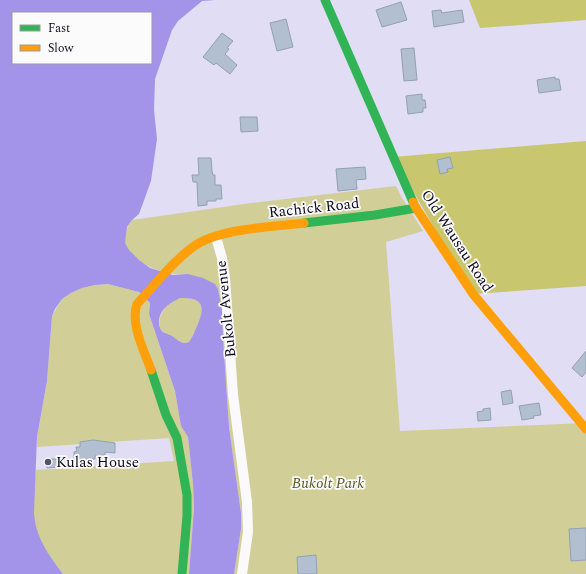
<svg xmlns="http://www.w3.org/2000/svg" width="586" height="574" viewBox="0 0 586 574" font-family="Spectral,serif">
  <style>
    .green { fill: #d1cf97 }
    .forest { fill: #c8c66e }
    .water { fill: #a394e9; fill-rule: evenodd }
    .building { fill: #b1bfd0; stroke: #92a1b2 }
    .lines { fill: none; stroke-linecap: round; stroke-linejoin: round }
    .street { stroke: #fafafd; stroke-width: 10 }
    .fast { stroke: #30b455; stroke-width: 9 }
    .slow { stroke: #ff9f0a; stroke-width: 9 }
    .poi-dot { fill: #565269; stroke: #fbfbfb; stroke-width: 1.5 }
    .labels { text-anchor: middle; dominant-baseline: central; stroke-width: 3.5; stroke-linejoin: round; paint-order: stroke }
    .street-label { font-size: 15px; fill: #0c071e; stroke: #fbfbfb }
    .poi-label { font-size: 15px; fill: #0c071e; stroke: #fbfbfb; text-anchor: start }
    .park-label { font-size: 15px; font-style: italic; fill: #595922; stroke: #fbfbfb }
  </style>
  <rect width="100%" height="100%" fill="#e0ddf4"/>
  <path class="green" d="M396 186 402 198 423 231 386 242 400 431 586 423V574H234L241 529V513L229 427 223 338 222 310 218 289 180 274C163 276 130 261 125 243 123 235 128 226 132 220L251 203Z
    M108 284 139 292 150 303 149 314 175 391 181 426 188 437 193 484 194 508 189 574H63C52 559 38 542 34 523 31 507 34 487 36 470L174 461 169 438 37 447V437L47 381 52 316 62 299 71 293 82 288 95 285Z
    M180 298C207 297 204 310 196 328 194 333 192 338 189 343 181 345 168 334 160 330 156 314 167 304 180 298Z"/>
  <path class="forest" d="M469 0H586V20L480 28Z
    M586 141V286L473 294 393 157Z"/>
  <path class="water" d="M0 0H215L202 1 178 21 172 30 155 79 154 110 157 139 151 181 139 214 132 220 127 227 125 243 129 250 139 260 150 268 173 275 188 274 203 278 215 284 218 289 222 310 223 338 229 427 241 513V529L234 574H189L194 508 193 484 188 437 181 426 175 391 149 314 150 303 139 292 108 284 95 285 82 288 71 293 62 299 55 309 52 316 47 381 37 437 34 512C35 537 49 555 63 574H0ZM13 13H151V63H13ZM180 298C207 297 204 310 196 328 194 333 192 338 189 342 182 345 178 340 172 336 169 334 163 333 161 330 160 329 159 325 159 324 158 310 170 303 180 298Z"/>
  <path class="building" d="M401 2 407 20 382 27 376 10Z
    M441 10 442 13 462 10 464 22 434 27 432 11Z
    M286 19 293 47 277 51 270 23Z
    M222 33 233 41 227 48 229 49 225 54 237 65 230 74 216 63 214 65 203 57Z
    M414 48 417 80 404 81 401 49Z
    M555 77V79H559L561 90 539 93 537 80Z
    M422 94V100H425L426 108H423V112L408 114 406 96Z
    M240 117H257L258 131 241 132Z
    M450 157 453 168 447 169 448 172 440 174 437 160Z
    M198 158H211L212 171 213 175H215V185H221L222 199H216V201H207V205L198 206 197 182H193L192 175H199Z
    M365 167 366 179 356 180 357 189 338 191 336 169Z
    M586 351V372L582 377 572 368Z
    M511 390 513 403 503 405 501 392Z
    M539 403 541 415 533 416 534 418 522 420 519 406Z
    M490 408 491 420 478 421 477 412 483 411V409Z
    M93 440 115 443V453L105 452V455L95 456V459L74 461V452L77 451 76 447H80V442Z
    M46 459H58V467L47 468Z
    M586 528V560L571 561 569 529Z
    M316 555 317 574H298L297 557Z"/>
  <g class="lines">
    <path class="street" d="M216 237 222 258 225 278 233 395 247 502 248 532 242 574"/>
    <path class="fast" d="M325 0 413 202
      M304 223 375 215 416 208
      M151 370 166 415 177 438 187 495V516L182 574"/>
    <path class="slow" d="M413 202 416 208 473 294 586 429
      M151 370C144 350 130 324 137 304 155 285 172 262 193 247 218 228 273 227 304 223"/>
  </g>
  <circle class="poi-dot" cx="48" cy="462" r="4"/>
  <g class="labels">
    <g class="street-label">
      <text transform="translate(314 208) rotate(-6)">Rachick Road</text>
      <text transform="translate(457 241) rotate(57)">Old Wausau Road</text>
      <text transform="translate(226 309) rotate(-96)">Bukolt Avenue</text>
    </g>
    <g class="poi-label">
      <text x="56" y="462">Kulas House</text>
    </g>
    <g class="park-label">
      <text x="328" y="483">Bukolt Park</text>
    </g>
  </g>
  <rect x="12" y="12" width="140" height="52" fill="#fbfbfb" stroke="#9b99a3"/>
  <rect x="20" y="25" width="20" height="6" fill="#30b455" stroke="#9b99a3"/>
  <text x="48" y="32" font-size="12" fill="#0c071e">Fast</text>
  <rect x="20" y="45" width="20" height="6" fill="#ff9f0a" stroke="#9b99a3"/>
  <text x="48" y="52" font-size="12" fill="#0c071e">Slow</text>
</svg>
